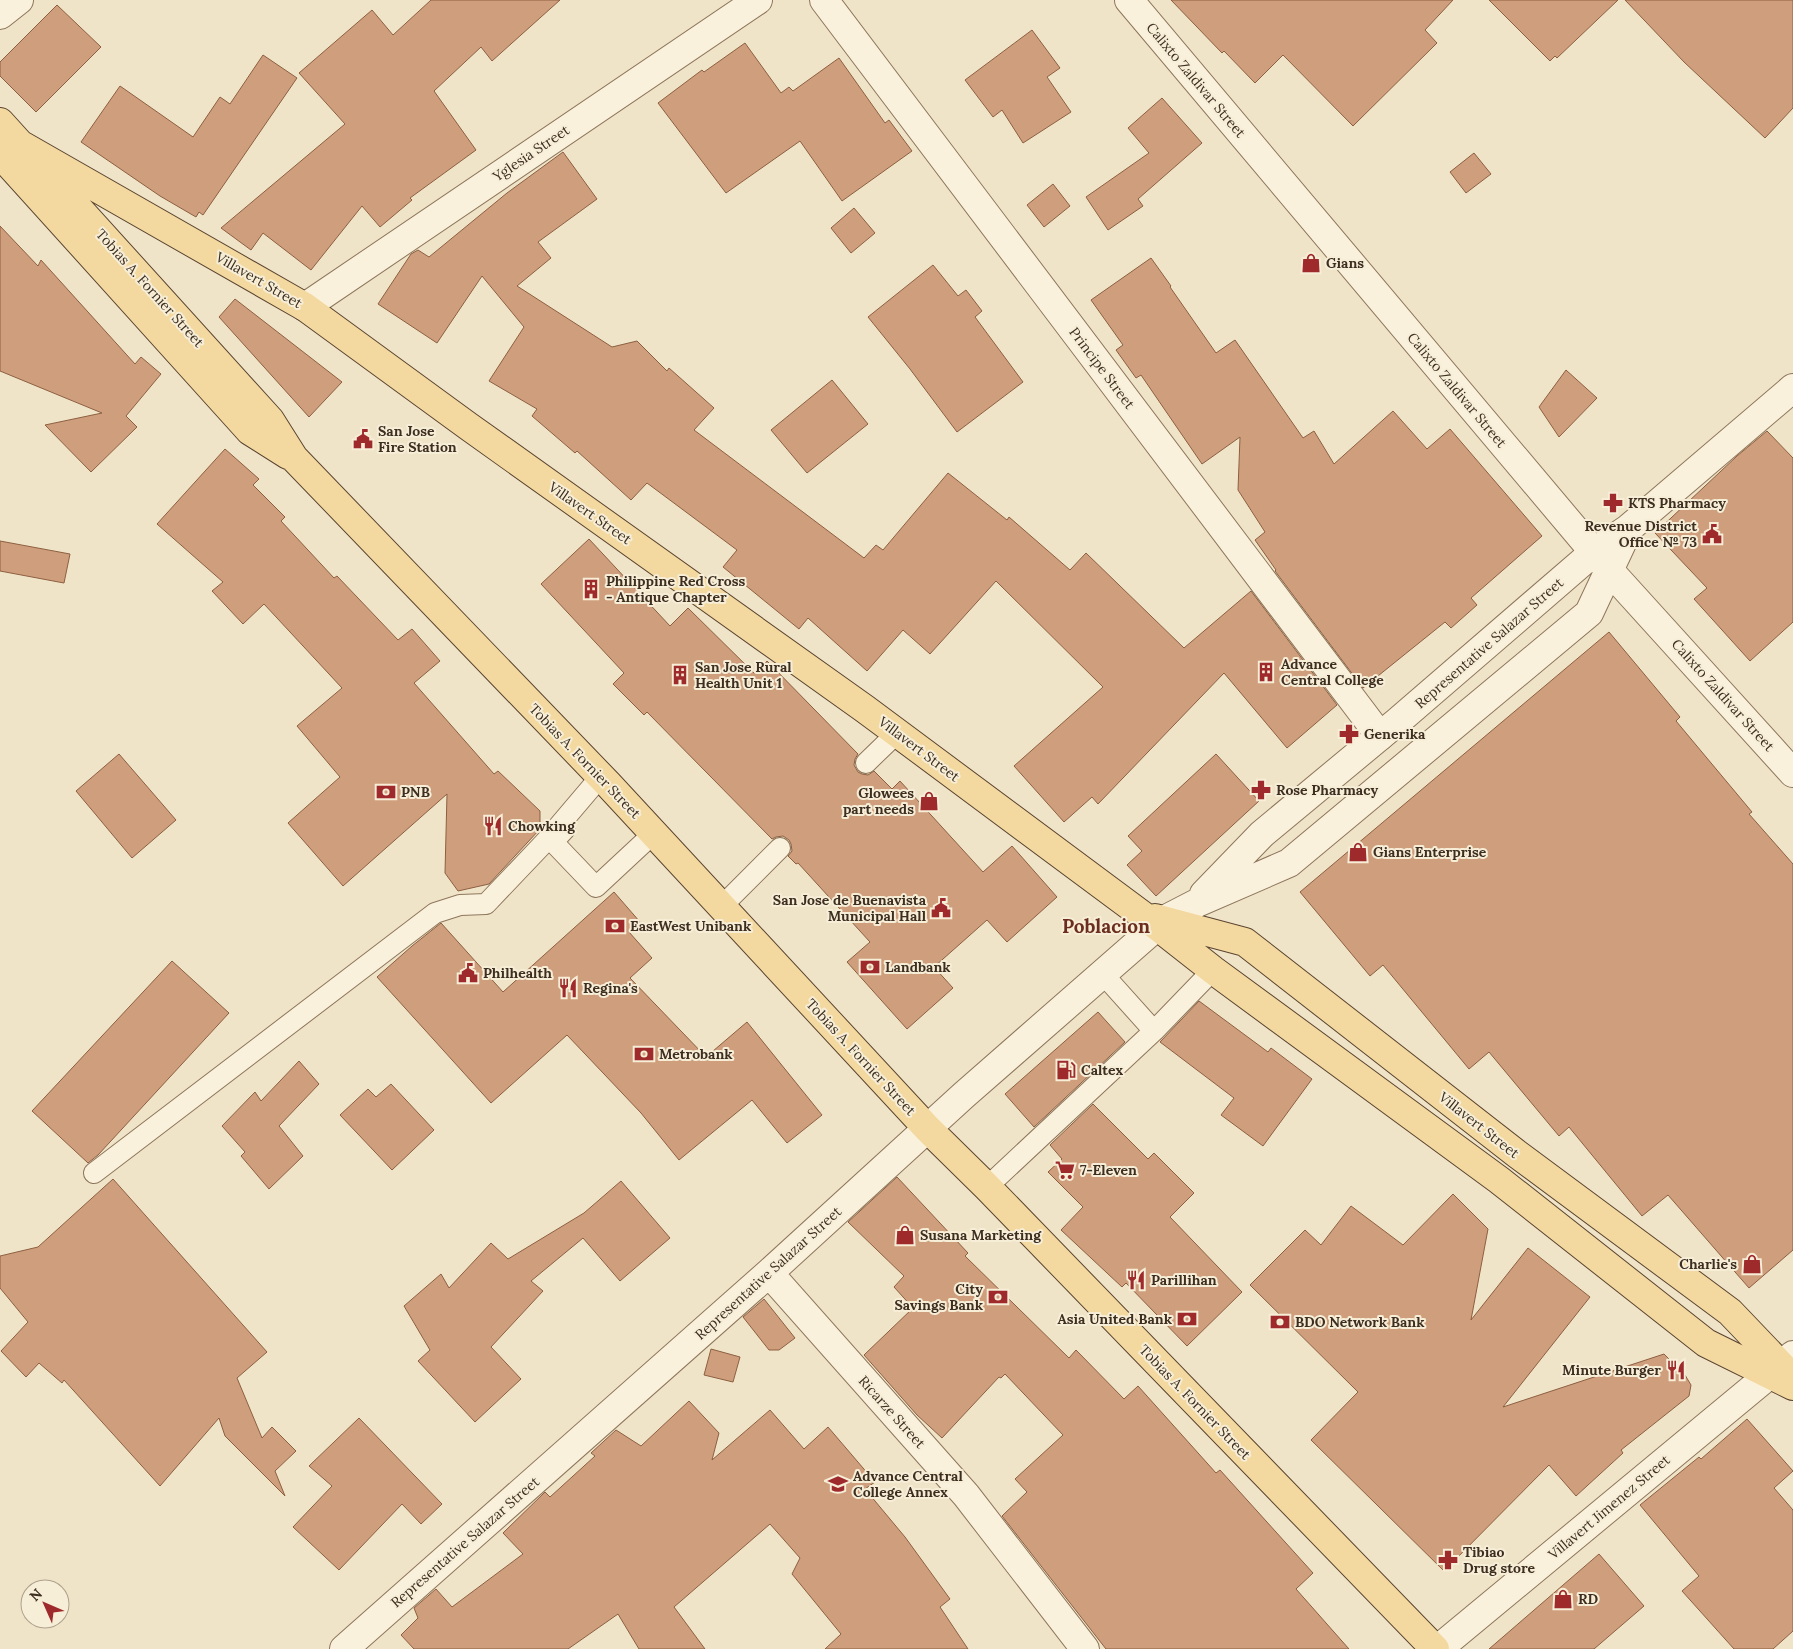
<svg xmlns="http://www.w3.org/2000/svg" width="1793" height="1649" viewBox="0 0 1793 1649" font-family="Lora,serif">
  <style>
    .building { fill: #cf9f7d; stroke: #8d5f41 }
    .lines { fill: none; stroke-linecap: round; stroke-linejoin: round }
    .service-casing { stroke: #8d765c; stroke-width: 22 }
    .minor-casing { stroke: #8d765c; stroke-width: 30 }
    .tertiary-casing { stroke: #8d765c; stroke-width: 30 }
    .primary-casing { stroke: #5b4430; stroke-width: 30 }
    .service { stroke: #faf1dc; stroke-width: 20 }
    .minor { stroke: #faf1dc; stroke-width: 28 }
    .tertiary { stroke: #faf1dc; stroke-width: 28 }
    .primary { stroke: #f3d9a0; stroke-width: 28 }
    .labels { text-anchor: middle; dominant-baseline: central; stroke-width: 4; stroke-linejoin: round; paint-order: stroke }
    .street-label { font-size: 14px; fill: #3d2e20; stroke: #f7eed8 }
    .poi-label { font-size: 14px; font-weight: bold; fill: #3d2e20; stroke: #f7eed8; text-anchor: start }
    .district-label { font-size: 19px; font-weight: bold; fill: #6b2e1e; stroke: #f7eed8 }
  </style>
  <rect width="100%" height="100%" fill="#f0e4c8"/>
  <path class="building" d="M431 0H560L492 61 481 47 434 91 476 150 410 198 412 200 380 227 362 206 311 270 263 233 251 250 221 228 345 124 299 73 372 10 393 35Z
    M1171 0H1453L1425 30 1437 43 1353 126 1283 55 1255 83 1224 51 1222 53Z
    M1489 0H1618L1557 58 1555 56 1550 61Z
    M1625 0H1793V108L1765 138 1684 62Z
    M57 5 101 47 36 112 0 76V62Z
    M1032 30 1060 68 1047 77 1071 112 1023 143 1002 110 993 117 965 80Z
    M745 43 781 93 789 87 793 91 839 58 885 123 889 120 912 151 842 201 800 141 726 193 658 103 702 70 704 72Z
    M263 55 297 78 203 215 199 212 196 217 160 196 81 142 120 86 193 137 220 97 230 104Z
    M1162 98 1202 143 1138 199 1143 206 1108 230 1086 197 1149 153 1128 128Z
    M563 152 597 199 538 242 551 258 517 286 612 347 637 341 667 371 669 368 714 408 694 430 864 558 876 545 883 550 948 473 1007 520 1009 517 1070 570 1086 553 1184 648 1251 591 1337 705 1287 748 1224 673 1098 804 1092 797 1064 822 1014 766 1103 687 996 581 930 654 903 630 867 671 808 618 799 629 723 567 737 550 647 483 631 500 577 451 575 453 532 416 537 409 489 381 524 327 482 276 437 343 378 304 411 254 418 250 429 257 507 193Z
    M1474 153 1491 174 1466 193 1450 172Z
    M1053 184 1070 206 1044 227 1027 205Z
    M854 208 875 233 851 253 831 228Z
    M0 226 38 266 41 260 135 364 141 357 161 374 126 416 137 427 91 472 45 425 102 413 0 371Z
    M1151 258 1171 286 1170 287 1216 353 1235 340 1303 438 1314 431 1334 464 1393 411 1427 449 1450 429 1542 536 1471 598 1477 605 1451 628 1445 622 1363 688 1275 571 1276 570 1255 540 1265 532 1238 490 1240 437 1202 464 1141 375 1136 378 1116 350 1123 345 1091 300Z
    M933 265 958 296 966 290 982 311 975 317 1023 382 957 432 910 369 868 317Z
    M235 299 342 382 309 417 219 317Z
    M1566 370 1597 398 1559 437 1539 407Z
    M832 380 868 424 807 473 771 430Z
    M1767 431 1793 458V622L1750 661 1694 599 1707 588 1655 533 1737 456Z
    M225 449 259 479 253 485 285 517 281 521 334 578 337 576 398 640 412 629 440 661 414 683 494 774 498 771 540 811V829L489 884 458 891 445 873 447 794 343 886 288 823 340 777 297 726 342 688 264 604 243 624 212 591 223 582 157 524Z
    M589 539 670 626 688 608 755 674 767 661 858 754 855 759 854 765 858 772 862 774 868 775 874 771 892 789 900 781 983 872 1012 846 1057 897 1007 942 987 920 934 967 953 988 907 1029 847 962 870 942 798 863 796 864 788 856 792 851 791 844 789 840 783 836 776 837 772 839 647 712 644 715 613 684 624 673 541 584Z
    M0 541 70 554 64 583 0 571Z
    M1609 632 1680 717 1676 721 1752 812 1749 814 1793 864V1250L1749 1288 1668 1195 1642 1216 1569 1127 1559 1136 1489 1052 1469 1069 1383 965 1370 976 1300 892Z
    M119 754 176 820 132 858 76 791Z
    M1216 754 1259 801 1156 896 1127 865 1142 851 1128 836Z
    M614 892 640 922 629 932 652 958 630 978 706 1057 747 1022 822 1115 787 1143 752 1100 679 1160 641 1113 567 1035 491 1103 377 977 412 946 441 923 503 992Z
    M172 961 229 1013 98 1155 88 1163 32 1111Z
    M1199 1001 1268 1052 1271 1048 1312 1079 1263 1146 1221 1115 1234 1098 1160 1042Z
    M1098 1012 1125 1042 1034 1127 1005 1094Z
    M299 1061 319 1084 279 1126 303 1156 269 1189 241 1156 245 1152 222 1126 255 1092 261 1101Z
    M391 1084 434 1130 392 1170 340 1115 368 1089 376 1097Z
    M1093 1104 1148 1159 1154 1153 1194 1193 1170 1217 1242 1292 1187 1346 1126 1283 1122 1287 1061 1230 1083 1207 1048 1172 1062 1159 1050 1145Z
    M897 1177 968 1253 965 1256 1069 1358 1076 1350 1124 1399 1138 1386 1216 1473 1220 1470 1313 1573 1296 1589 1349 1649H1106L1002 1516 1027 1492 1015 1479 1063 1435 1005 1374 1001 1378 999 1377 942 1438 917 1415 864 1355 913 1308 894 1287 904 1276 848 1222Z
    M113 1179 267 1352 237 1378 262 1438 272 1427 296 1451 275 1471 285 1496 225 1436 219 1418 160 1486 64 1380 62 1383 39 1363 26 1377 1 1351 28 1322 0 1288V1256L38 1247Z
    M621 1181 670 1238 620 1281 583 1238 531 1281 543 1291 491 1347 521 1379 475 1422 418 1361 430 1350 404 1306 441 1274 449 1288 491 1243 508 1259 584 1213Z
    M1453 1194 1488 1229 1471 1320 1528 1248 1590 1297 1503 1407 1664 1354 1685 1375 1691 1385 1689 1396 1621 1450 1623 1453 1576 1496 1549 1465 1444 1571 1311 1440 1358 1392 1250 1285 1305 1230 1321 1245 1351 1206 1403 1245Z
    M764 1299 795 1338 779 1350H769L743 1317Z
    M711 1349 740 1357 733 1382 704 1375Z
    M689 1401 719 1433 712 1460 770 1410 804 1449 828 1427 875 1482 865 1489 905 1537 950 1599 940 1607 968 1649H825L841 1634 792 1574 800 1558 770 1524 674 1607 705 1649H639L618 1614 568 1649H414L401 1635 418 1618 414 1608 436 1589 452 1607 523 1554 503 1533 545 1492 550 1497 595 1456 591 1453 616 1430 641 1446Z
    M359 1418 442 1504 421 1524 402 1504 339 1570 293 1527 332 1486 309 1466Z
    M1747 1419 1793 1471 1774 1488 1793 1510V1631L1773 1649H1734L1682 1591 1699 1576 1640 1505 1699 1457 1701 1459Z
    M1599 1554 1644 1606 1594 1649H1489Z"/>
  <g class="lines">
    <defs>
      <path id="service" d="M866 763 897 733
        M565 829 553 842 596 887 654 833
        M722 906 780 848
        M1154 1031 1213 970
        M94 1173 435 913 460 905 486 904 545 842 601 776
        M987 1187 1154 1031 1102 973"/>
      <path id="minor" d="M824 0 1380 736
        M1129 0 1609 570 1793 773
        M0 15 19 0
        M305 307 758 0
        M1438 1649 1793 1355"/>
      <path id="tertiary" d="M1204 894 1262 834 1397 722 1594 552 1629 528 1793 388
        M769 1273 966 1495 1085 1649
        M344 1649 769 1273 964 1095 1164 920 1197 903 1289 863 1589 613 1629 528"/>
      <path id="primary" d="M0 122 270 420 294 458 608 784 927 1128 987 1187 1435 1649
        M18 143 305 307 468 426 865 709 1157 926 1213 970 1499 1180 1706 1343 1793 1386
        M0 154 250 431 288 455
        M1155 918 1245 942 1517 1154 1730 1312 1793 1378"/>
    </defs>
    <use href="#service" class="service-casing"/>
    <use href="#minor" class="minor-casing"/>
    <use href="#tertiary" class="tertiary-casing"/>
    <use href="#primary" class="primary-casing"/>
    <use href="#service" class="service"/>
    <use href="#minor" class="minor"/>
    <use href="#tertiary" class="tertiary"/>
    <use href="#primary" class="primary"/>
  </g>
  <defs>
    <symbol id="shop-bare" viewBox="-9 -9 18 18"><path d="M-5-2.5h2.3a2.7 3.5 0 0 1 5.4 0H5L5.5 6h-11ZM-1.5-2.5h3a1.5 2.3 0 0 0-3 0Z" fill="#9e2a2b" stroke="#f7eed8" stroke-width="2.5" paint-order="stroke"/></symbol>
    <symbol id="civic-bare" viewBox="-9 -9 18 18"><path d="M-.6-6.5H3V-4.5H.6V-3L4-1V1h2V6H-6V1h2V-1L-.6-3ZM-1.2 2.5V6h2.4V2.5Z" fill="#9e2a2b" stroke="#f7eed8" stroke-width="2.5" paint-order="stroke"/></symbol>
    <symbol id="pharmacy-bare" viewBox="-9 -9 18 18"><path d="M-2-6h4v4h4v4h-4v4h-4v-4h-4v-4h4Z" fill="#9e2a2b" stroke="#f7eed8" stroke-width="2.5" paint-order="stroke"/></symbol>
    <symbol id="building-bare" viewBox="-9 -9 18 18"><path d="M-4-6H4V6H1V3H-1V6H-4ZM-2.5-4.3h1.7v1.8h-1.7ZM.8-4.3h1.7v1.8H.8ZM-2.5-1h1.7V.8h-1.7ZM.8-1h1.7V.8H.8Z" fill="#9e2a2b" stroke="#f7eed8" stroke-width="2.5" paint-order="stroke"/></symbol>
    <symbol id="bank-bare" viewBox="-9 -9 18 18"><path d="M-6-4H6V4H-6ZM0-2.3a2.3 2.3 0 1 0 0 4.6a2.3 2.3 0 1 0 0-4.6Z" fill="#9e2a2b" stroke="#f7eed8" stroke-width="2.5" paint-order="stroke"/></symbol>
    <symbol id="restaurant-bare" viewBox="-9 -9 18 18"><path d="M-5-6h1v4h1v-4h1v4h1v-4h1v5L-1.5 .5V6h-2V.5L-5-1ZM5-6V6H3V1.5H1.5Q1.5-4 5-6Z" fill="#9e2a2b" stroke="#f7eed8" stroke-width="2.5" paint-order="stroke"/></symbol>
    <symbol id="fuel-bare" viewBox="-9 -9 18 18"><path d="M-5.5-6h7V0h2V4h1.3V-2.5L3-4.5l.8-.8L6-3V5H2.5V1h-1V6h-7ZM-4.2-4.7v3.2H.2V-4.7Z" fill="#9e2a2b" stroke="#f7eed8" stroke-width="2.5" paint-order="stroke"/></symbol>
    <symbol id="supermarket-bare" viewBox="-9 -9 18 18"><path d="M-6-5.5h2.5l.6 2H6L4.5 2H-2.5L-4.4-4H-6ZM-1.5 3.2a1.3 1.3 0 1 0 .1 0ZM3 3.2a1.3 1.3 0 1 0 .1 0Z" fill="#9e2a2b" stroke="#f7eed8" stroke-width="2.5" paint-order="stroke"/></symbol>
    <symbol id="university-bare" viewBox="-9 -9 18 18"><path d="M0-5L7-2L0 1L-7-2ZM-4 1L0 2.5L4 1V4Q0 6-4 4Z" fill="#9e2a2b" stroke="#f7eed8" stroke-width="2.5" paint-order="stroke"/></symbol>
  </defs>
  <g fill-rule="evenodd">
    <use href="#shop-bare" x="1297" y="249" width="28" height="28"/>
    <use href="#civic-bare" x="349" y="425" width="28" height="28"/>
    <use href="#pharmacy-bare" x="1599" y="489" width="28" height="28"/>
    <use href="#civic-bare" x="1698" y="520" width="28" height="28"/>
    <use href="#building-bare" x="577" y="575" width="28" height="28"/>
    <use href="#building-bare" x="1252" y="658" width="28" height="28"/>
    <use href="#building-bare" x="666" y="661" width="28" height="28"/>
    <use href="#pharmacy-bare" x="1335" y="720" width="28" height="28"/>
    <use href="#pharmacy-bare" x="1247" y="776" width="28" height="28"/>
    <use href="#bank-bare" x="372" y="778" width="28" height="28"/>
    <use href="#shop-bare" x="915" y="787" width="28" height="28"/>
    <use href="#restaurant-bare" x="479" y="812" width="28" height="28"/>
    <use href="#shop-bare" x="1344" y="838" width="28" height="28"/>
    <use href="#civic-bare" x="927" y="894" width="28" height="28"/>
    <use href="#bank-bare" x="601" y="912" width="28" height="28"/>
    <use href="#bank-bare" x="856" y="953" width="28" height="28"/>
    <use href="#civic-bare" x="454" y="959" width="28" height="28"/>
    <use href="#restaurant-bare" x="554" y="974" width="28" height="28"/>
    <use href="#bank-bare" x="630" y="1040" width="28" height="28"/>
    <use href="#fuel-bare" x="1052" y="1056" width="28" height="28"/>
    <use href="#supermarket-bare" x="1051" y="1156" width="28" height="28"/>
    <use href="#shop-bare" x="891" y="1221" width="28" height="28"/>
    <use href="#shop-bare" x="1738" y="1250" width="28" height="28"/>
    <use href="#restaurant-bare" x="1122" y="1266" width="28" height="28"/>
    <use href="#bank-bare" x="984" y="1283" width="28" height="28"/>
    <use href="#bank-bare" x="1173" y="1305" width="28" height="28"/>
    <use href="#bank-bare" x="1266" y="1308" width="28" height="28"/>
    <use href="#restaurant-bare" x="1662" y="1356" width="28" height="28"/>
    <use href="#university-bare" x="824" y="1470" width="28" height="28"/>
    <use href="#pharmacy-bare" x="1434" y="1546" width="28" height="28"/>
    <use href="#shop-bare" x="1549" y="1585" width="28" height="28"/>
  </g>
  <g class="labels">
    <g class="street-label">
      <text transform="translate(1196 80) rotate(50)">Calixto Zaldivar Street</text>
      <text transform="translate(531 153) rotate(-34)">Yglesia Street</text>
      <text transform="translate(259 280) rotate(30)">Villavert Street</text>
      <text transform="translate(150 288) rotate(48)">Tobias A. Fornier Street</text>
      <text transform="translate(1102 368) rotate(53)">Principe Street</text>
      <text transform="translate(1457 390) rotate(50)">Calixto Zaldivar Street</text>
      <text transform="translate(590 513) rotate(35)">Villavert Street</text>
      <text transform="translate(1489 643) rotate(-41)">Representative Salazar Street</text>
      <text transform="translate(1723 695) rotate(48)">Calixto Zaldivar Street</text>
      <text transform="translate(919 749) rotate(37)">Villavert Street</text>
      <text transform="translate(585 761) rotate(46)">Tobias A. Fornier Street</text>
      <text transform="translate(861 1057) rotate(47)">Tobias A. Fornier Street</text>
      <text transform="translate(1479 1125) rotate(38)">Villavert Street</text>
      <text transform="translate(768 1273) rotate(-42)">Representative Salazar Street</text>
      <text transform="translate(1195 1402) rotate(46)">Tobias A. Fornier Street</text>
      <text transform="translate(892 1412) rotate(48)">Ricarze Street</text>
      <text transform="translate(1609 1507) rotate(-40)">Villavert Jimenez Street</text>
      <text transform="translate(465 1542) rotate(-41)">Representative Salazar Street</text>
    </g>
    <g class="poi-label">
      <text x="1326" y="263">Gians</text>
      <text x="378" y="431">San Jose<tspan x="378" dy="16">Fire Station</tspan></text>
      <text x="1628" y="503">KTS Pharmacy</text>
      <text x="1697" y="526" text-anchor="end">Revenue District<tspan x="1697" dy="16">Office № 73</tspan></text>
      <text x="606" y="581">Philippine Red Cross<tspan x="606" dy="16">- Antique Chapter</tspan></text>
      <text x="1281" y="664">Advance<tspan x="1281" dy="16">Central College</tspan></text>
      <text x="695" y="667">San Jose Rural<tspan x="695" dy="16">Health Unit 1</tspan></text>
      <text x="1364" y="734">Generika</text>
      <text x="1276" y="790">Rose Pharmacy</text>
      <text x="401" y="792">PNB</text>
      <text x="914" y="793" text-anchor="end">Glowees<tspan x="914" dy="16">part needs</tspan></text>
      <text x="508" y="826">Chowking</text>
      <text x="1373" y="852">Gians Enterprise</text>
      <text x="926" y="900" text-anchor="end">San Jose de Buenavista<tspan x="926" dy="16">Municipal Hall</tspan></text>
      <text x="630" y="926">EastWest Unibank</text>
      <text x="885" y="967">Landbank</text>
      <text x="483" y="973">Philhealth</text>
      <text x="583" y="988">Regina's</text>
      <text x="659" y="1054">Metrobank</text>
      <text x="1081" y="1070">Caltex</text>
      <text x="1080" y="1170">7-Eleven</text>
      <text x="920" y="1235">Susana Marketing</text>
      <text x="1737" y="1264" text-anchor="end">Charlie's</text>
      <text x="1151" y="1280">Parillihan</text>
      <text x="983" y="1289" text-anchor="end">City<tspan x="983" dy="16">Savings Bank</tspan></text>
      <text x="1172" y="1319" text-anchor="end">Asia United Bank</text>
      <text x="1295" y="1322">BDO Network Bank</text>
      <text x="1661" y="1370" text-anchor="end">Minute Burger</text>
      <text x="853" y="1476">Advance Central<tspan x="853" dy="16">College Annex</tspan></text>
      <text x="1463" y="1552">Tibiao<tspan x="1463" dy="16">Drug store</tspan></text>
      <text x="1578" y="1599">RD</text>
    </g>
    <g class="district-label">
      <text x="1106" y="926">Poblacion</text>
    </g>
  </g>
  <g transform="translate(45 1604) rotate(315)"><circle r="24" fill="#f7eed8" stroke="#ada18e"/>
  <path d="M0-4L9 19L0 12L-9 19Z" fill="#9e2a2b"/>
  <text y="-8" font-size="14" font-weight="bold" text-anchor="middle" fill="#3d2e20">N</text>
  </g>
</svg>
